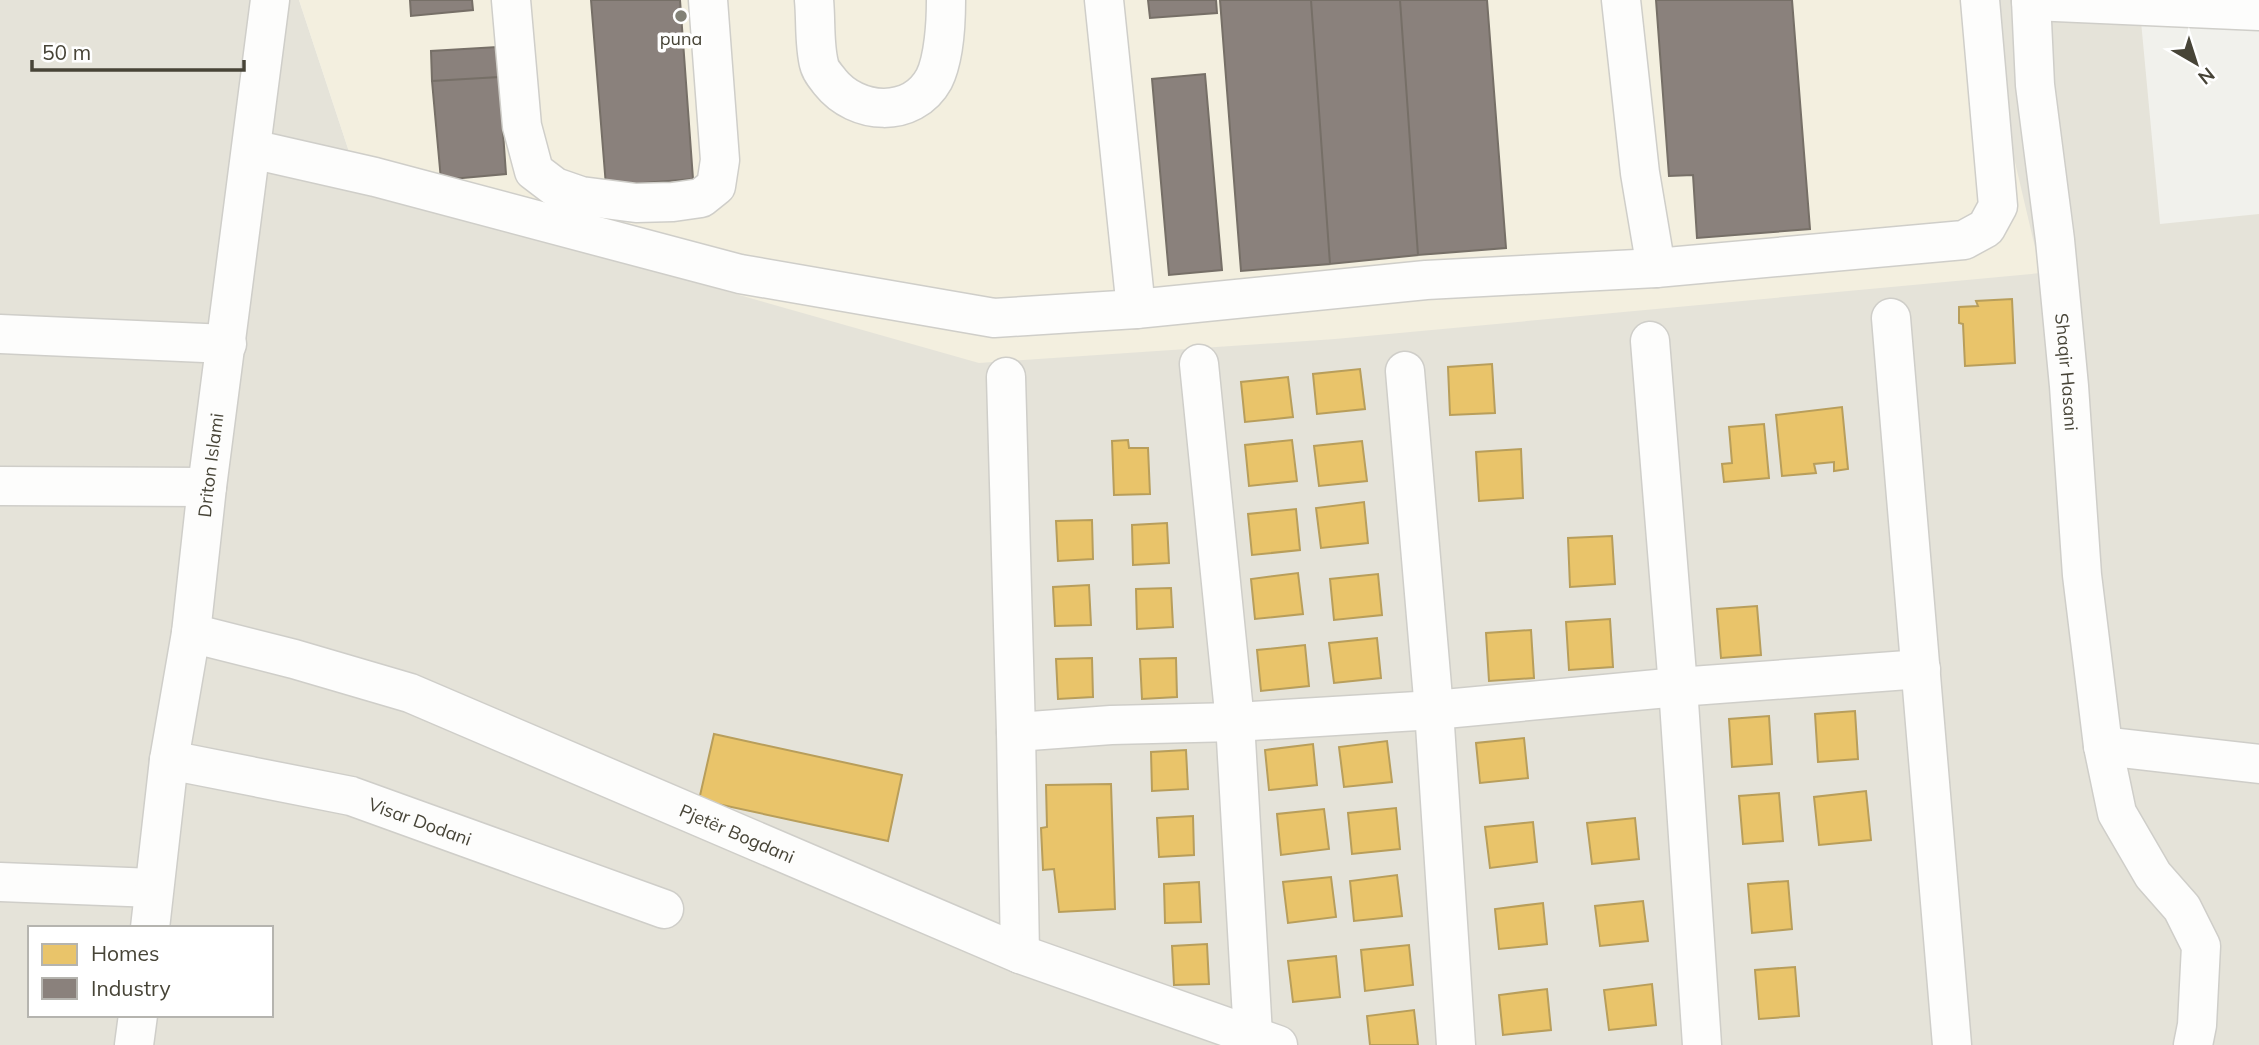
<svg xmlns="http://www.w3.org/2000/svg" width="2259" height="1045" viewBox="0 0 2259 1045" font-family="Mulish,sans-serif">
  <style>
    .residential { fill: #e5e3d9; fill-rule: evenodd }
    .commercial { fill: #f3efdf }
    .homes { fill: #e9c46a; stroke: #b89e5b; stroke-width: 2 }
    .industry { fill: #8a817c; stroke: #766f67; stroke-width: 2 }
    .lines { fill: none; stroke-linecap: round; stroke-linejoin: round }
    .minor-casing { stroke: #cfcec9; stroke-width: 41 }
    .minor { stroke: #fdfdfc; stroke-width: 38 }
    .poi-dot { fill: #828176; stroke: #fff; stroke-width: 2.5 }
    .labels { text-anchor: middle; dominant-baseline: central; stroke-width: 7; stroke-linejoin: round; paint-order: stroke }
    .poi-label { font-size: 18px; fill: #474437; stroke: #fff }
    .street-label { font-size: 18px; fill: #474437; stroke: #fff }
  </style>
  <rect width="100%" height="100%" fill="#f1f1ec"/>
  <path class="residential" d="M0 0H299L361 188 2040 273 1977 0H2139L2160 224 2259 214V1045H0ZM30 928H271V1015H30Z"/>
  <path class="commercial" d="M299 0H1977L2041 273 1335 339 979 363 361 188Z"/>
  <path class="homes" d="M2012 299 2015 363 1965 366 1963 324 1959 323V307L1978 306 1976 301Z
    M1492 364 1495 413 1450 415 1448 367Z
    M1360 369 1365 409 1317 414 1313 374Z
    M1288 377 1293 417 1245 422 1241 382Z
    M1842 407 1848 469 1834 471V462L1814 464 1816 473 1782 476 1776 415Z
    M1764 424 1769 478 1724 482 1722 464 1732 463 1729 427Z
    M1128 440 1129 448H1148L1150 494 1114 495 1112 441Z
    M1292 440 1297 481 1249 486 1245 445Z
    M1362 441 1367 481 1319 486 1314 446Z
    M1521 449 1523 498 1479 501 1476 452Z
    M1364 502 1368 543 1321 548 1316 508Z
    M1296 509 1300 550 1252 555 1248 514Z
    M1092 520 1093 559 1058 561 1056 521Z
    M1167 523 1169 563 1133 565 1132 525Z
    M1612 536 1615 584 1570 587 1568 538Z
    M1298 573 1303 614 1255 619 1251 579Z
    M1378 574 1382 615 1334 620 1330 579Z
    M1089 585 1091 625 1055 626 1053 587Z
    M1171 588 1173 627 1137 629 1136 589Z
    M1757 606 1761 655 1721 658 1717 609Z
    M1610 619 1613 667 1569 670 1566 622Z
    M1531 630 1534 678 1489 681 1486 633Z
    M1377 638 1381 678 1334 683 1329 643Z
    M1305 645 1309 686 1261 691 1257 650Z
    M1092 658 1093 697 1058 699 1056 659Z
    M1176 658 1177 697 1142 699 1140 659Z
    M1855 711 1858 759 1818 762 1815 714Z
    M1769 716 1772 764 1732 767 1729 719Z
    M714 734 902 775 888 841 699 800Z
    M1524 738 1528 778 1480 783 1476 743Z
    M1387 741 1392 782 1344 787 1339 747Z
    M1313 744 1317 785 1269 790 1265 750Z
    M1186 750 1188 789 1152 791 1151 752Z
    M1111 784 1115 909 1059 912 1054 869 1043 870 1041 828 1047 827 1046 785Z
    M1866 791 1871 840 1819 845 1814 797Z
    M1779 793 1783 841 1743 844 1739 796Z
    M1396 808 1400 849 1352 854 1348 813Z
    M1324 809 1329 849 1281 855 1277 814Z
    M1193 816 1194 855 1159 857 1157 818Z
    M1635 818 1639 859 1592 864 1587 823Z
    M1533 822 1537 862 1490 868 1485 827Z
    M1397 875 1402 916 1354 921 1350 881Z
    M1331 877 1336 917 1288 923 1283 882Z
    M1788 881 1792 929 1752 933 1748 884Z
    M1199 882 1201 922 1165 923 1164 884Z
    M1643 901 1648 941 1600 946 1595 906Z
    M1543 903 1547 944 1499 949 1495 909Z
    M1207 944 1209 984 1174 985 1172 946Z
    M1409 945 1413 985 1365 991 1361 950Z
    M1336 956 1340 997 1293 1002 1288 961Z
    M1795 967 1799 1016 1759 1019 1755 970Z
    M1652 984 1656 1025 1609 1030 1604 990Z
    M1547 989 1551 1030 1503 1035 1499 995Z
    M1414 1010 1418 1045H1370L1367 1016Z"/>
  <path class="industry" d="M410 0H472L473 10 411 16Z
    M591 0H680L693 179 606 186Z
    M1148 0H1216L1217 13 1150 18Z
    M1220 0H1311L1330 264 1241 271Z
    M1311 0H1400L1418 255 1330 264Z
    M1400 0H1487L1506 248 1418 255Z
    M1656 0H1792L1810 229 1697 238 1693 175 1669 176Z
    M497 47 499 77 432 81 431 51Z
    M1205 74 1222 270 1169 275 1152 79Z
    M499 77 506 174 441 180 432 81Z"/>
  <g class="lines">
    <defs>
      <g id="minor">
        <path d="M511 0 522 126 534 171 555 187 581 196 636 203 673 202 701 198 716 186 720 160 708 0"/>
        <path d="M814 0C816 20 814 44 819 64 820 70 826 77 830 82 856 115 912 119 934 79 944 59 946 22 946 0"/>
        <path d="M1104 0 1136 309"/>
        <path d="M1621 0 1640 173 1656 268"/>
        <path id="s1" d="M2031 0 2035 85 2055 240 2069 386 2082 575 2103 746 2117 813 2153 875 2182 908 2201 946 2197 1025 2193 1045"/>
        <path d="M2031 1 2259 11"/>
        <path d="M252 149 375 177 740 274 994 318 1136 309 1426 280 1656 268 1964 240 1986 228 1998 206 1980 0"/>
        <path d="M1891 318 1952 1045"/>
        <path d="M0 334 227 344"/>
        <path d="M1650 341 1678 687 1702 1045"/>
        <path d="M1199 364 1235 722 1253 1035"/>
        <path d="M1405 371 1434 710 1456 1045"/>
        <path d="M1006 377 1016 732 1020 954"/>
        <path d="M0 486 207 487"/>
        <path id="s2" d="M191 633 294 659 410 693 1020 954 1278 1045"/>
        <path d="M1016 732 1111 725 1235 722 1434 710 1678 687 1921 669"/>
        <path d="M2103 746 2259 764"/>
        <path id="s3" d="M169 760 351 796 664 909"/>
        <path d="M0 882 154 888"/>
        <path id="s4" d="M150 928 169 760 191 633 207 487 270 0"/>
        <path d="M134 1045 138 1015"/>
      </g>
    </defs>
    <use href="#minor" class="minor-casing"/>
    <use href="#minor" class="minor"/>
  </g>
  <circle class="poi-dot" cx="681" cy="16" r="7"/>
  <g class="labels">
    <g class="poi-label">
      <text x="681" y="38">puna</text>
    </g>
    <g class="street-label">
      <text stroke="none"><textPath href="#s1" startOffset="374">Shaqir Hasani</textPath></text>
      <text stroke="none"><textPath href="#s4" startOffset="467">Driton Islami</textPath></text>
      <text stroke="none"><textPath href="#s3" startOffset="259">Visar Dodani</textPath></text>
      <text stroke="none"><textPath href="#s2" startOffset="583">Pjetër Bogdani</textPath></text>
    </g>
  </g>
  <rect x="28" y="926" width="245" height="91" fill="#ffffff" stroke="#b5b4af" stroke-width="2"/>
  <rect x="42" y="944" width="35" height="21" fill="#e9c46a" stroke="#b5b4af" stroke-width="2"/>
  <text x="91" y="961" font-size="21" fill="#474437">Homes</text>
  <rect x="42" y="978" width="35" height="21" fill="#8a817c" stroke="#b5b4af" stroke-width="2"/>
  <text x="91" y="996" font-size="21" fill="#474437">Industry</text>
  <g transform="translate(2196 63) rotate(141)" stroke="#ffffff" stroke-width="5" paint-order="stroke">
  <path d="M0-5L12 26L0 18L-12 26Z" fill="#474437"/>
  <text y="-10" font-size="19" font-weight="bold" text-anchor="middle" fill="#474437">N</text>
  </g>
  <path d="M32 60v10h212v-10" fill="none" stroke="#474437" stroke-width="3.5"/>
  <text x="42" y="60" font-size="21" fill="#474437" stroke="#ffffff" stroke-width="5" paint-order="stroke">50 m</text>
</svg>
